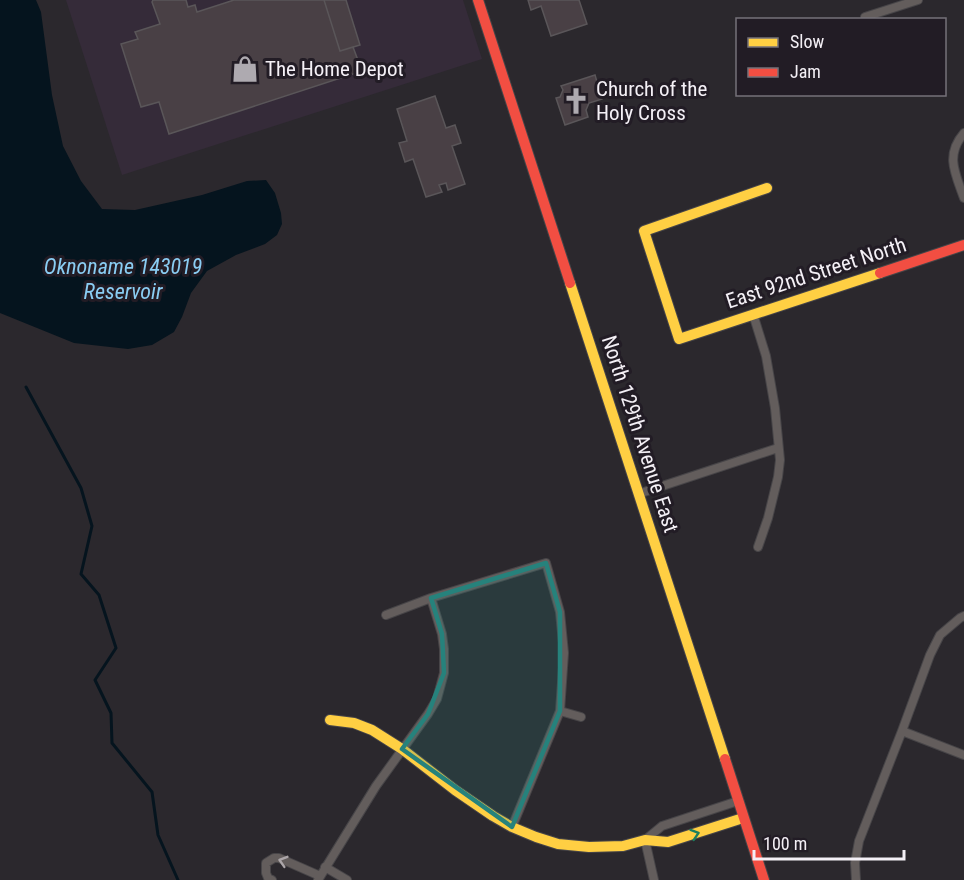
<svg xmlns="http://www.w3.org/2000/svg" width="964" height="880" viewBox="0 0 964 880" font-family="'Roboto Condensed',sans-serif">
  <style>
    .built { fill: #352b39 }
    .water { fill: #05141e }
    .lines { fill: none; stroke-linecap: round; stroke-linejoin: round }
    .stream { stroke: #05141e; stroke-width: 3 }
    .building { fill: #494045; stroke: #5a5659; stroke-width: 1.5 }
    .street-casing { stroke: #474548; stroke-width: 10 }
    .slow-casing { stroke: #474548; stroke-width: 12 }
    .jam-casing { stroke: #474548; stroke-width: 12 }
    .street { stroke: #635d5c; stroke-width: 8 }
    .slow { stroke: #ffcf43; stroke-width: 10 }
    .jam { stroke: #f24e42; stroke-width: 10 }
    .oneway { stroke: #1c7e5e }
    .oneway2 { stroke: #aca6a9 }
    .marked { fill: #26827c; fill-opacity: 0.2; stroke: #26827c; stroke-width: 4.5; stroke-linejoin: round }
    .labels { text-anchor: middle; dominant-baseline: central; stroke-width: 6; stroke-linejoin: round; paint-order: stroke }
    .poi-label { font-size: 21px; fill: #f4f0f6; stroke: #221c25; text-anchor: start }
    .street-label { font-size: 21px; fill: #f4f0f6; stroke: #221c25 }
    .water-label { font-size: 22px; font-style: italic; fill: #8acdf3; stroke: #221c25 }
  </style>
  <rect width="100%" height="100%" fill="#2b282d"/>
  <path class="built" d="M66 0H463L482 59 122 175Z"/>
  <path class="water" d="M0 0H36L41 12 52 95 63 146 81 181 102 209 135 210 202 195 247 181 266 180 275 193 281 213 282 224 277 235 265 244 236 255 207 271 191 293 182 317 174 332 152 345 128 349 74 343 0 313Z"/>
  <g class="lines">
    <path class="stream" d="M26 387 81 488 92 526 81 574 99 595 116 648 95 680 111 713 112 743 152 792 158 835 178 880"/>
  </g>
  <path class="building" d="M153 0H186L188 7 195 5 197 12 234 0H324L340 51 353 47 362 71 169 134 159 102 141 107 121 44 138 39 135 32 160 24 152 2Z
    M324 0H346L360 45 340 51Z
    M528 0H579L587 24 551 36 541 6 531 10Z
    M595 75 602 99 589 103 586 110 588 117 565 125 556 98 560 97 563 90 561 86Z
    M699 88 701 93 693 95 692 90Z
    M435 96 446 128 455 125 461 143 452 146 465 184 448 190 446 183 439 185 442 192 426 197 413 159 405 162 399 143 407 141 397 109Z"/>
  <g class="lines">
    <defs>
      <path id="street" d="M865 17 918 0
        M964 133C945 155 955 173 964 198
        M753 314 766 356 775 408 780 460 778 477 768 518 758 547
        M638 494 778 448
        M386 615 431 598 546 563 560 612 564 653 560 711 512 827
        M560 711 581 717
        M902 731 964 755
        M325 867 347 880
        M272 880 268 878 266 873V863L274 858H279L320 876
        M318 880 376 786 428 714 437 699 444 673V649L442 634 431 598
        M654 880 645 840 662 826 738 801
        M856 880 855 863 859 841 902 731 930 655 940 635 960 618 964 616"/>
      <path id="slow" d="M767 188 644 231 679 339 880 273
        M570 283 725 759
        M330 720 354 723 372 730 402 749 455 790 493 816 512 827 536 837 558 844 589 847 623 846 645 840 668 842 743 818"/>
      <path id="jam" d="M478 0 570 283
        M880 273 964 245
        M725 759 764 880"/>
    </defs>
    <use href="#street" class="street-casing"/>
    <use href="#slow" class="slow-casing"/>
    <use href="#jam" class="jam-casing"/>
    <use href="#street" class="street"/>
    <use href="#slow" class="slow"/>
    <use href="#jam" class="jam"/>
  </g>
  <defs><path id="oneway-chevron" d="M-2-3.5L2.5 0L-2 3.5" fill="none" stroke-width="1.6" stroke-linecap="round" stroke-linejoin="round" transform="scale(1.5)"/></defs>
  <use class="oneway" href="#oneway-chevron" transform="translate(695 834) rotate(-18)"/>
  <use class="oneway2" href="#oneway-chevron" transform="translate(283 861) rotate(-163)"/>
  <path class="marked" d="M546 563 560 612V711L512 827 402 749 428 714 444 673 442 634 431 598Z"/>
  <defs>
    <symbol id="shop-bare" viewBox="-9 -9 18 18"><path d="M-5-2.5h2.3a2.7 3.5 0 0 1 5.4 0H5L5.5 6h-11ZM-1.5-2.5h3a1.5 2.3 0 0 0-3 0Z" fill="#aeaab0" stroke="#221c25" stroke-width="2.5" paint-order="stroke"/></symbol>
    <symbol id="church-bare" viewBox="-9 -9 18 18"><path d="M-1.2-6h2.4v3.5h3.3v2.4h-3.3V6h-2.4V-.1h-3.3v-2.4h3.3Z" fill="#aeaab0" stroke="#221c25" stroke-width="2.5" paint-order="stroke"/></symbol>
  </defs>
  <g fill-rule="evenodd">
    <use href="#shop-bare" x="226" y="50" width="38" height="38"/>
    <use href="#church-bare" x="557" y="82" width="38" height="38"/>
  </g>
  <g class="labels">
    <g class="poi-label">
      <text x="265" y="69">The Home Depot</text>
      <text x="596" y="89">Church of the<tspan x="596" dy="24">Holy Cross</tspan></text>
    </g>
    <g class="street-label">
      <text transform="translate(816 273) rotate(-18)">East 92nd Street North</text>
      <text transform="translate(640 434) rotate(72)">North 129th Avenue East</text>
    </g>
    <g class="water-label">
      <text x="123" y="266">Oknoname 143019<tspan x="123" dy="25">Reservoir</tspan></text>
    </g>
  </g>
  <rect x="736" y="18" width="210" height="78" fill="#221c25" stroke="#767179" stroke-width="1.5"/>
  <rect x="748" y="38" width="30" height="9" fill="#ffcf43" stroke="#767179" stroke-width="1.5"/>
  <text x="790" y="48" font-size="18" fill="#f4f0f6">Slow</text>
  <rect x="748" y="68" width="30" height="9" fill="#f24e42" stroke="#767179" stroke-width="1.5"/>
  <text x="790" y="78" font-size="18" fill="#f4f0f6">Jam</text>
  <path d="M754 850v9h150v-9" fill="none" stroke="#f4f0f6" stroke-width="3"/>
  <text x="763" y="850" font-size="18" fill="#f4f0f6" stroke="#221c25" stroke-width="4.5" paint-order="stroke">100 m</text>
</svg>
